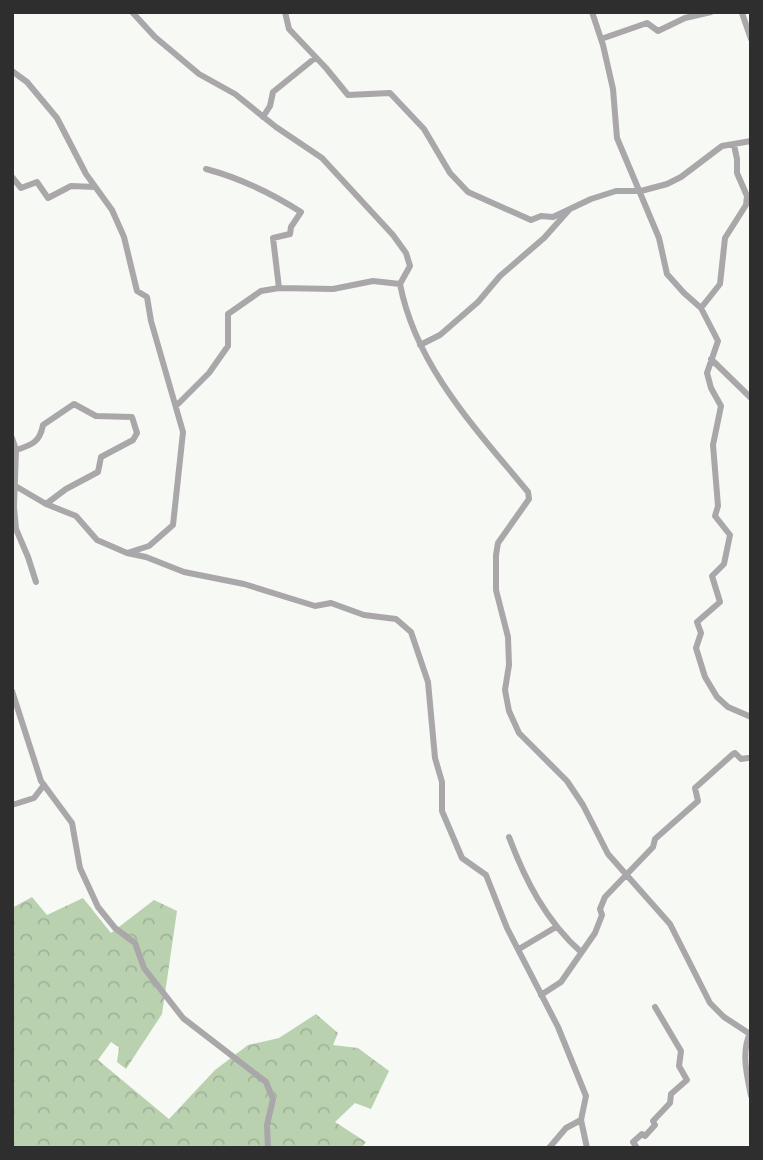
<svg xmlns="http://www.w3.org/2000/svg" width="763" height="1160" viewBox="0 0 763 1160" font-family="Inter,sans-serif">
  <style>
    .forest { fill: url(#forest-crowns) }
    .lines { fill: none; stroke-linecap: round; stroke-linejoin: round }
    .minor { stroke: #a9a7a9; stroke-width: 6 }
  </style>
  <defs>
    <pattern id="forest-crowns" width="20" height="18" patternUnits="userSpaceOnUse" patternTransform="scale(1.75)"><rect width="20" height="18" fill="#bad1b0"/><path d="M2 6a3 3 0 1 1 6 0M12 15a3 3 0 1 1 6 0" fill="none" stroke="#a0b498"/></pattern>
  </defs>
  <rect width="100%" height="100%" fill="#f6f9f4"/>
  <path class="forest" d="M32 897 47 915 83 898 111 933 154 900 177 911 162 1014 126 1069 117 1062 119 1047 111 1042 98 1060 169 1119 215 1070 248 1045 279 1038 316 1014 338 1033 333 1045 358 1048 389 1071 371 1109 355 1103 335 1122 366 1142 361 1148H12V908Z"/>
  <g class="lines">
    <path class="minor" d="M132 12 155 37 199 74 235 94 276 127 322 158 393 235 406 253 410 266 400 284C416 367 477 430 528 492L529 499 498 543 496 555V590L508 637 509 665 505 690 509 711 519 733 567 781 583 805 608 854 670 924 710 1003 724 1017 750 1034
      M285 12 289 29 326 68 348 95 390 93 424 129 450 173 468 192 531 220 541 216 553 217 591 199 616 191H641L667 184 681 177 722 146 751 141
      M592 12 603 45 613 89 617 138 659 238 667 274 684 293 701 308 718 341 707 373 711 388 721 406 713 445 718 506 715 516 730 535 724 564 712 576 720 602 697 622 701 633 696 648 705 677 717 697 728 707 751 717
      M742 13 751 39
      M601 39 647 23 658 31 685 18 711 12
      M12 71 27 82 57 118 86 174 112 210 124 237 137 291 147 297 151 321 183 432 173 525 149 546 127 553 97 540 76 516 46 504 12 484
      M263 117 270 106 273 92 315 58
      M206 169C240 178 271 193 301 212L291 227 290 234 273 238 279 288
      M12 177 21 188 37 182 48 198 71 186 95 187
      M701 308 720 284 725 238 746 205 747 196 737 173V159L734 145
      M420 345 440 335 478 302 500 276 544 238 569 210
      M711 359 751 398
      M176 406 209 373 228 346V314L261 291 279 288 333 289 373 281 400 284
      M12 438 16 450 14 507 16 529 28 557 36 582
      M16 450C32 445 40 442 43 425L74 404 96 416 132 417 137 433 133 440 101 457 98 472 66 489 46 504
      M127 553 146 557 184 572 244 584 315 606 331 603 364 615 396 619 411 632 428 682 435 758 442 782V811L462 858 486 875 507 928 558 1027 586 1096 581 1120 566 1128 549 1148
      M12 691 41 781 72 823 80 868 98 907 115 928 135 943 144 968 183 1018 266 1082 273 1099 267 1125 268 1148
      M12 805 34 798 44 785
      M509 837C525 880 546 921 581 952
      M519 949 556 927
      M541 995 561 982 595 933 602 915 600 909 605 897 653 847 655 839 698 801 695 788 733 754 735 753 741 759 748 758
      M750 1033C741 1053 747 1075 751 1096
      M581 1120 587 1148
      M637 1148 633 1142 642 1134 645 1136 655 1125 653 1121 670 1103 671 1094 687 1080 679 1066 681 1051 655 1007"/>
  </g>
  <rect width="763" height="1160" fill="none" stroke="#2d2e2d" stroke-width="28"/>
</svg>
